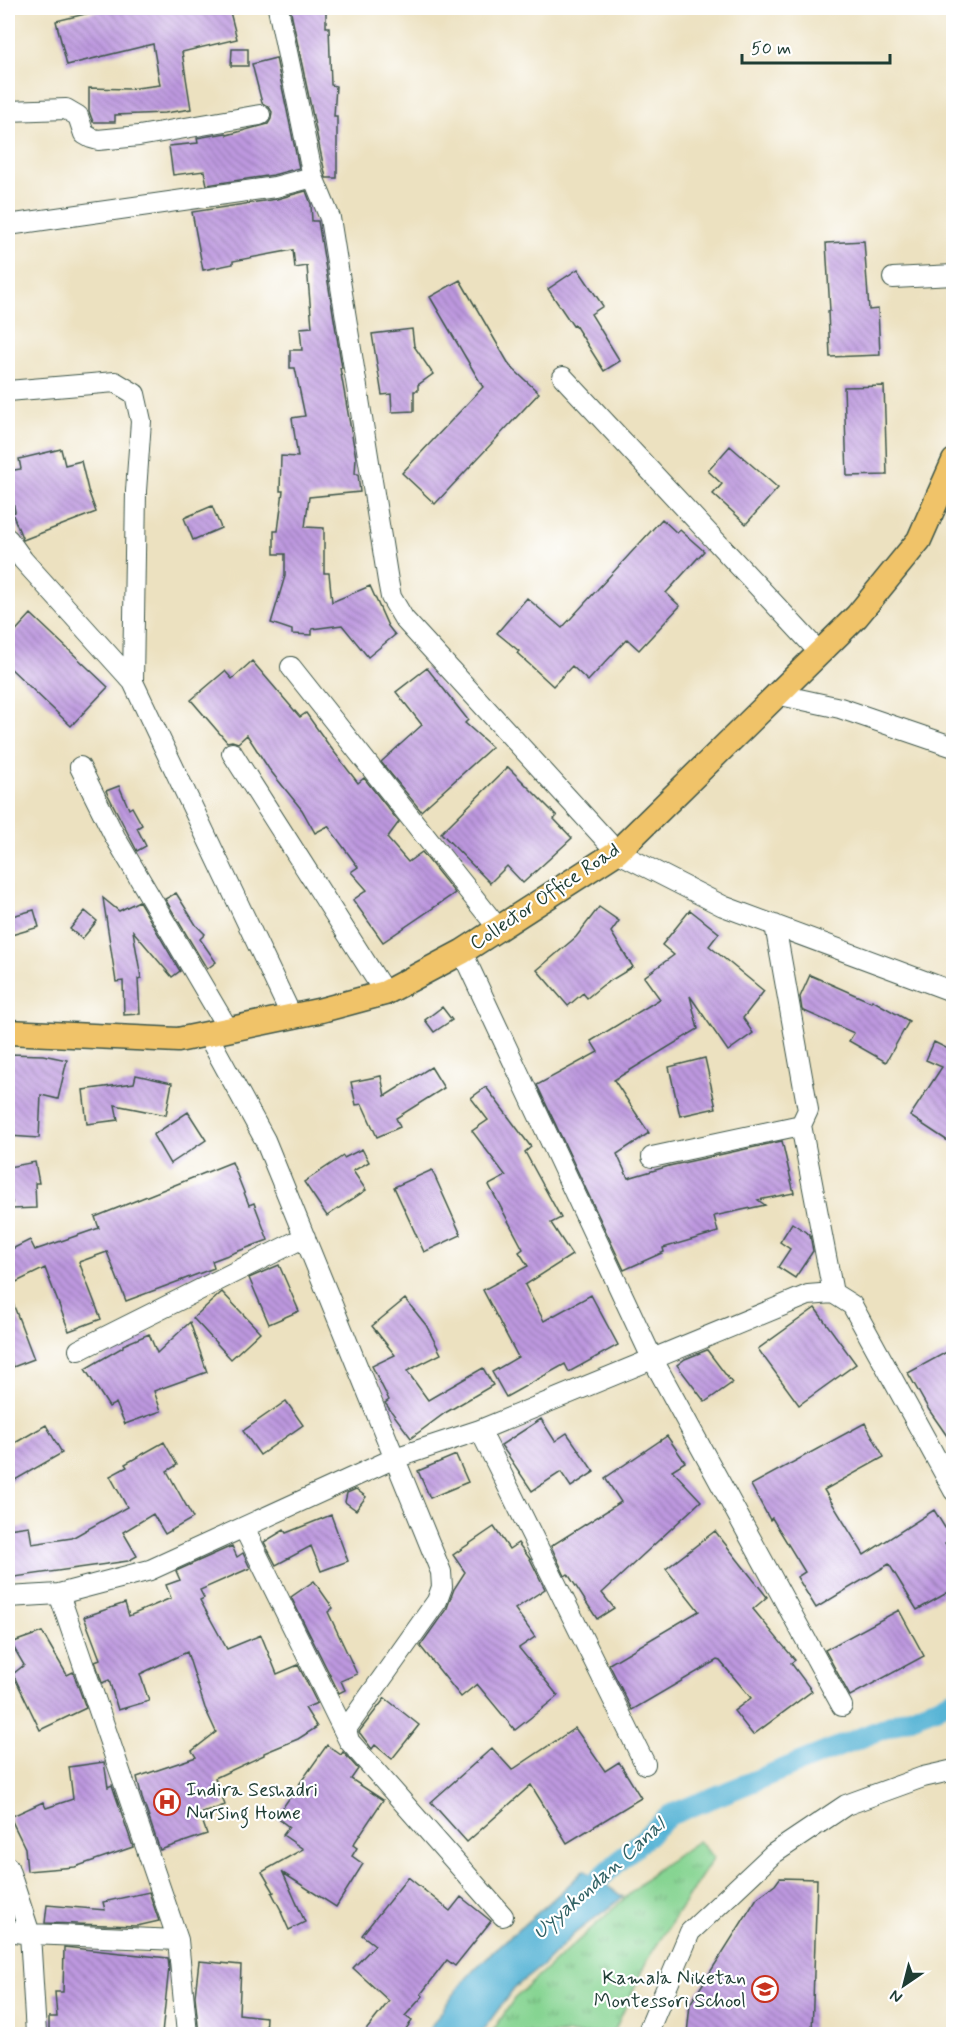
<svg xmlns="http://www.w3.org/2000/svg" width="961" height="2042" viewBox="0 0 961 2042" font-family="Mynerve,sans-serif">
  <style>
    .park { fill: url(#park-tufts); stroke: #528863; stroke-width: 1.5 }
    .water { fill: #57b4d5; stroke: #3b7884; stroke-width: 1.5 }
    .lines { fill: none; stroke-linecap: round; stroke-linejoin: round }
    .canal { stroke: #57b4d5; stroke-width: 21 }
    .building { fill: url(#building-back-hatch) }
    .minor-casing { stroke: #3e5649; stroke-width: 22 }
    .major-casing { stroke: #3e5649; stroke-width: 27 }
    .minor { stroke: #fff; stroke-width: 20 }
    .major { stroke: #f0c369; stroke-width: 24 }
    .labels { text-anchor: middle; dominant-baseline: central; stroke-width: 4.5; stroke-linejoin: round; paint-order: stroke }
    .street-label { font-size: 20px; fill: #1f3d34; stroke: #fff }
    .poi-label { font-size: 20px; fill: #1f3d34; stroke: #fff; text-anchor: start }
    .water-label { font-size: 21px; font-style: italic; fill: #306164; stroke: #fff }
  </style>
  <defs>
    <pattern id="park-tufts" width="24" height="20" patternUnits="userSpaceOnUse" patternTransform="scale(1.5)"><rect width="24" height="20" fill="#86d492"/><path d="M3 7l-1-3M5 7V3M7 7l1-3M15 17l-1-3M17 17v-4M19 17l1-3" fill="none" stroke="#6dad78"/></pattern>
    <pattern id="building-back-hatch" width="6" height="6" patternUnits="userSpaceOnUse" patternTransform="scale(1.5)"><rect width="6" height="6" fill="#bd98df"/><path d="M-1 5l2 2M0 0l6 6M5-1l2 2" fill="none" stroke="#997db6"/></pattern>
  </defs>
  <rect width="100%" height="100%" fill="#fff"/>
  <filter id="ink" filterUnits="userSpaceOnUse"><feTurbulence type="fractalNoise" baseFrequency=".0167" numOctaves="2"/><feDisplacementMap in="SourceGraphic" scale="12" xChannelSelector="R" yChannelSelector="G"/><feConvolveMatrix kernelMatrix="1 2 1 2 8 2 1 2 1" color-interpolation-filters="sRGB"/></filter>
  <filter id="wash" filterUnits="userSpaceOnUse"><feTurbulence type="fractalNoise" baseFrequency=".008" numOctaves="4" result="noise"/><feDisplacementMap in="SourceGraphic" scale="24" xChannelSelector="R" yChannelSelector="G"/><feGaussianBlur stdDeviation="1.35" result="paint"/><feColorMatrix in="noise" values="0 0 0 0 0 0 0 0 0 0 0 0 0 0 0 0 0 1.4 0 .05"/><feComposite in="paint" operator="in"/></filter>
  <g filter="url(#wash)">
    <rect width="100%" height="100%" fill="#ece1c0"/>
    <path class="park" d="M698 1841 714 1857 647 1960 613 2034H491L514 1999 657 1869Z"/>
    <path class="water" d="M584 1870 623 1897 575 1933 543 1965 514 1988 480 2034H426C442 2010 458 1985 480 1964 513 1932 551 1904 584 1870Z"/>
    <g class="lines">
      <path class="canal" d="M577 1899 670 1815 954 1700"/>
    </g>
    <g id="blocks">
      <path class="building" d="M110 8H229L237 39 182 52 191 109 165 113 115 115V122H93L89 111V88L128 89 160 85 153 44 67 65 56 21Z
        M290 8H326V27H329L331 85 336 86 334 116H337V178H326L325 173Z
        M232 49H248V66H231Z
        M276 58 299 168 273 175 207 185 204 171 173 175 169 146 198 143 197 138 226 133 227 135 268 124 271 119 272 112 269 107 262 103 252 64Z
        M306 191 311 204 312 221H318L342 368H340L356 458 355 474H358L360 492 309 497 305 527 324 528V573H329L332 602 370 586 388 626 395 635 368 657 342 625 312 629V635L292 634V630L271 623 285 576V554H274V531H278L283 491H280L281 456 298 457 292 418 305 416 295 368H290V350H302L300 328 312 327 307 266 295 268 293 250 233 261V264L203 270 192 212 277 199Z
        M864 241 869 310 878 309 880 355 830 357 828 311H830L826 243Z
        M578 269 603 306 591 314 620 361 604 371 575 325 573 326 548 289Z
        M460 280 510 366 539 393 435 504 402 473 483 387 430 297Z
        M412 329 414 346 433 374 418 385V391H414V411L392 412 391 394 382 395 372 334Z
        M884 386 887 475 847 476 844 387Z
        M730 446 778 488 746 524 713 494 722 484 708 471Z
        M61 449 65 465 81 461 88 490 96 512 23 540 12 513 15 512 8 471 21 469 19 459Z
        M212 506 221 528 193 540 184 518Z
        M662 519 677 533 680 530 704 551 666 593 680 606 639 650 627 639 588 681 572 666 553 686 517 653 519 651 497 633 527 598 562 628Z
        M31 614 108 687 71 726 8 666V639Z
        M252 661 300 717 306 713 328 744 358 783 364 778 399 822 387 838 408 862 422 852 455 893 383 942 353 900 367 890 351 872 358 867 328 826 315 833 302 810 269 769 247 735 238 743 232 741 227 742 191 700 225 671 232 679Z
        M427 668 468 720 465 723 492 747 421 811 381 762 422 725 396 692Z
        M508 767 557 816 554 819 572 838 523 883 507 866 490 883 441 833Z
        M119 786 129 809 132 807 142 825 137 828 146 846 137 851 106 791Z
        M176 893 196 925 205 934 200 939 216 962 207 969 165 899Z
        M103 898 119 911 139 901 180 971 172 977 133 931 141 978 138 979 140 1014 124 1015 123 981 116 982Z
        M599 907 619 921 611 932 633 967 603 985 587 998 583 993 568 1006 537 970 576 937Z
        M34 910 39 927 8 936V917Z
        M690 910 719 933 709 946 764 991 743 1018 753 1033 728 1051 690 996 698 1029 614 1080 649 1133 617 1154 628 1178 669 1166 782 1141 794 1193 758 1200 765 1205 714 1216 718 1232 663 1248 664 1252 624 1270 537 1085 598 1052 591 1041 660 999 644 977 674 955 662 945Z
        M85 911 97 921 82 939 70 929Z
        M810 975 871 1002 872 1000 909 1021 886 1062 849 1041 854 1033 802 1010 800 997Z
        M442 1007 452 1020 434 1032 425 1020Z
        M934 1042 952 1051 954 1050V1145L910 1116 942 1067 926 1060Z
        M8 1054 43 1055 67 1060 58 1099 41 1095 39 1138 9 1136 10 1105H8Z
        M705 1058 716 1108 680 1116 669 1067Z
        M431 1067 444 1088 396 1118 400 1127 377 1137 362 1104 356 1105 351 1082 381 1076 385 1096Z
        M136 1075 172 1083 166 1115 115 1105 118 1120 87 1124 83 1090 134 1083Z
        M486 1087 531 1147 525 1152 561 1218 551 1223 572 1255 525 1285 544 1321 591 1295 618 1345 569 1372 565 1364 506 1397 492 1372 518 1357 483 1290 528 1266 519 1252 523 1249 489 1185 506 1176 472 1131 488 1120 471 1098Z
        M188 1112 206 1140 170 1164 153 1135Z
        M362 1149 369 1162 353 1171 366 1190 327 1216 304 1182 343 1156 344 1158Z
        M35 1162 39 1183H35L36 1208 12 1209V1202L8 1204V1167Z
        M232 1162 249 1205 254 1203 268 1240 212 1261 214 1268 126 1301 107 1252 79 1262 101 1319 69 1331 45 1268 8 1286V1251L30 1240 35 1250 99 1228 95 1217Z
        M432 1170 461 1235 424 1252 394 1187Z
        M792 1223 810 1235 813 1251 795 1278 778 1267 790 1249 780 1242Z
        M279 1265 299 1311 269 1324 249 1278Z
        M222 1292 260 1332 231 1359 193 1318Z
        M8 1293H9L34 1359 13 1367 8 1352Z
        M405 1299 426 1325 441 1354 407 1371 428 1400 483 1368 493 1385 445 1413 411 1438 385 1403 389 1400 372 1366 395 1355 372 1326Z
        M815 1308 856 1364 799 1405 758 1349Z
        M190 1322 207 1372 154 1391 161 1411 125 1424 116 1403 109 1407 85 1369 123 1347V1345L149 1334 157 1353Z
        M954 1348V1446L929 1410 908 1373Z
        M707 1350 732 1383 705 1402 677 1365 685 1359Z
        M286 1401 303 1425 260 1455 243 1431Z
        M541 1419 555 1441 567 1433 594 1472 571 1487 561 1472 532 1491 501 1445Z
        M865 1423 884 1457 824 1490 864 1555 934 1510 952 1539 945 1543 954 1558V1589L917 1610 889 1564 816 1608 797 1577 805 1572 772 1518 770 1520 751 1485Z
        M46 1425 62 1453 8 1484V1447Z
        M667 1436 685 1462 672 1470 701 1501 602 1593 614 1608 597 1619 568 1574 565 1576 551 1546 621 1502 605 1478Z
        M164 1442 177 1465 167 1471 193 1518 165 1534 153 1514 123 1532 137 1556 128 1561 8 1578V1529L29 1526 32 1544 72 1538 127 1507 110 1476 127 1467 125 1464Z
        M456 1455 468 1482 430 1498 418 1471Z
        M356 1489 366 1497 356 1510 345 1502 347 1493Z
        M331 1515 348 1561 321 1571 311 1546 276 1565 264 1542 284 1530 286 1533Z
        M494 1527 509 1549 518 1543 530 1559 545 1589 515 1609 535 1637 519 1648 558 1696 515 1730 477 1684 461 1697 420 1646 447 1608 454 1589 465 1572 453 1555Z
        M715 1531 767 1597 753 1609 795 1660 791 1663 812 1691 753 1735 734 1711 751 1698 720 1661 717 1660 632 1710 609 1664 699 1611 666 1569Z
        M232 1546 237 1557 243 1553 250 1568 200 1590 204 1598 200 1600 227 1649 261 1635 277 1674 298 1665 317 1703 305 1708 317 1727 298 1739 264 1753V1755L215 1778 225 1805 200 1814 207 1834 160 1850 142 1798 137 1777 196 1757 192 1751 216 1732 205 1708 187 1652 140 1674 149 1701 118 1710 109 1680 102 1683 95 1661 100 1659 84 1617 125 1603 129 1616 171 1598 166 1585 180 1580 176 1571Z
        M314 1581 333 1608 328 1612 357 1674 341 1681 345 1690 339 1693 291 1597Z
        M899 1610 924 1656 850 1696 825 1650Z
        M42 1632 67 1675 73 1672 86 1708 40 1730 13 1674 24 1665 11 1643Z
        M385 1698 419 1725 392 1759 375 1745 372 1749 359 1732Z
        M575 1728 605 1771 619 1762 641 1798 567 1843 531 1785 467 1842 431 1802 492 1748 512 1770Z
        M327 1745 341 1755 343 1752 358 1769 351 1779 383 1800 353 1845 357 1848 352 1856 363 1864 336 1907 283 1873 305 1922 289 1930 281 1912H282L272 1893 274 1892 262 1872 303 1849 283 1835 289 1827 276 1817Z
        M104 1762 108 1787 112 1785 133 1847 75 1867 27 1871 25 1848 10 1817 43 1802 46 1808 73 1799 69 1767Z
        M408 1877 450 1911 461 1897 491 1921 455 1966 447 1960 421 1994 423 1996 405 2016 412 2021 402 2034H363L389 2001 353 1968 375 1945 362 1935Z
        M780 1878 817 1879 812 2034H687L690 2004 757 1898 775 1885Z
        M149 1892 159 1921 137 1926 45 1923 47 1905 105 1910 103 1902Z
        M64 1947 168 1958 169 1967 162 2034H49V2017H57L55 1992H63Z
        M199 1961 241 1965 239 2014 266 2017 265 2034H199L195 1996Z"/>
    </g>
  </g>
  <g filter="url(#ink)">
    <use href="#blocks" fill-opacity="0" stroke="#3e5649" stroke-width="1.5"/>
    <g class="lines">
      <defs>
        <path id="minor" d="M278 8 313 177 330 218 388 581 391 597 404 619 617 852 723 906 954 992
          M8 111 66 109 78 116 84 134 91 138 98 140 139 136 260 115
          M8 225 275 187 313 177
          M893 278 954 275
          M563 377 820 653
          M8 391 115 382 135 394 141 421 136 491 133 682
          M8 539 23 560 133 682 292 1017
          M291 667 498 928
          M776 694 840 708 954 747
          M232 753 385 993
          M80 767 115 837 228 1029
          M462 952 652 1358 842 1706
          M207 1034 265 1140 441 1572 442 1587 437 1601 346 1729 349 1741 503 1916
          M801 1125 833 1293
          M652 1157 801 1125 808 1110 775 925
          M79 1350 305 1237
          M480 1430 645 1764
          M244 1528 349 1741
          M8 1597 59 1594 150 1570 395 1458 480 1430 808 1295 833 1293 852 1305 954 1491
          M8 1867 30 1934 36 2034
          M8 1931 30 1934 178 1940 59 1594
          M178 1940 187 2034
          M647 2034 690 1932 773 1854 846 1805 923 1777 954 1770"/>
        <path id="major" d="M8 1032 178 1040 318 1011 385 993 462 952 617 852 857 616 919 540 954 461"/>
      </defs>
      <use href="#minor" class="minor-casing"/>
      <use href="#major" class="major-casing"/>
      <use href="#minor" class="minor"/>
      <use href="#major" class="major"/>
    </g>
  </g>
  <defs>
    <symbol id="hospital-ring" viewBox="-11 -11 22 22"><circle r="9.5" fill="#fff" stroke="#c8321e" stroke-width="1.5"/><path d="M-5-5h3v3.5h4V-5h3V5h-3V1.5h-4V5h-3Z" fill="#c8321e"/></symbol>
    <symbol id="school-ring" viewBox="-11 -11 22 22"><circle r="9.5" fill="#fff" stroke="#c8321e" stroke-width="1.5"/><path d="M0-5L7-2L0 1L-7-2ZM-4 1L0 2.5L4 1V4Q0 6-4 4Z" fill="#c8321e"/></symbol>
  </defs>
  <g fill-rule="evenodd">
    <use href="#hospital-ring" x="152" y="1787" width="30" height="30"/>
    <use href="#school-ring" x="750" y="1974" width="30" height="30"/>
  </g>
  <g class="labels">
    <g class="street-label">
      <text transform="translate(545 897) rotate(-34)">Collector Office Road</text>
    </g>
    <g class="poi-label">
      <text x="186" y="1790">Indira Seshadri<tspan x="186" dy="23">Nursing Home</tspan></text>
      <text x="746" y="1978" text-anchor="end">Kamala Niketan<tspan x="746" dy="23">Montessori School</tspan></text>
    </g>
    <g class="water-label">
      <text transform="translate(599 1879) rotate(-42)">Uyyakondan Canal</text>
    </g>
  </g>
  <rect width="961" height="2042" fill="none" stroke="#fff" stroke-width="30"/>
  <g transform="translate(904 1985) rotate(215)" stroke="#ffffff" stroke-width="4.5" paint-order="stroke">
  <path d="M0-4.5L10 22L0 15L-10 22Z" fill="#1f3d34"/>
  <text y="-9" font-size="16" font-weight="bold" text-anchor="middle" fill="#1f3d34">N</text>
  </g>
  <path d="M742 54v9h148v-9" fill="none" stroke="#1f3d34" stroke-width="3"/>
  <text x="751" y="54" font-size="18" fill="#1f3d34" stroke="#ffffff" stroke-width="4.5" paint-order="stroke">50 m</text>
</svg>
